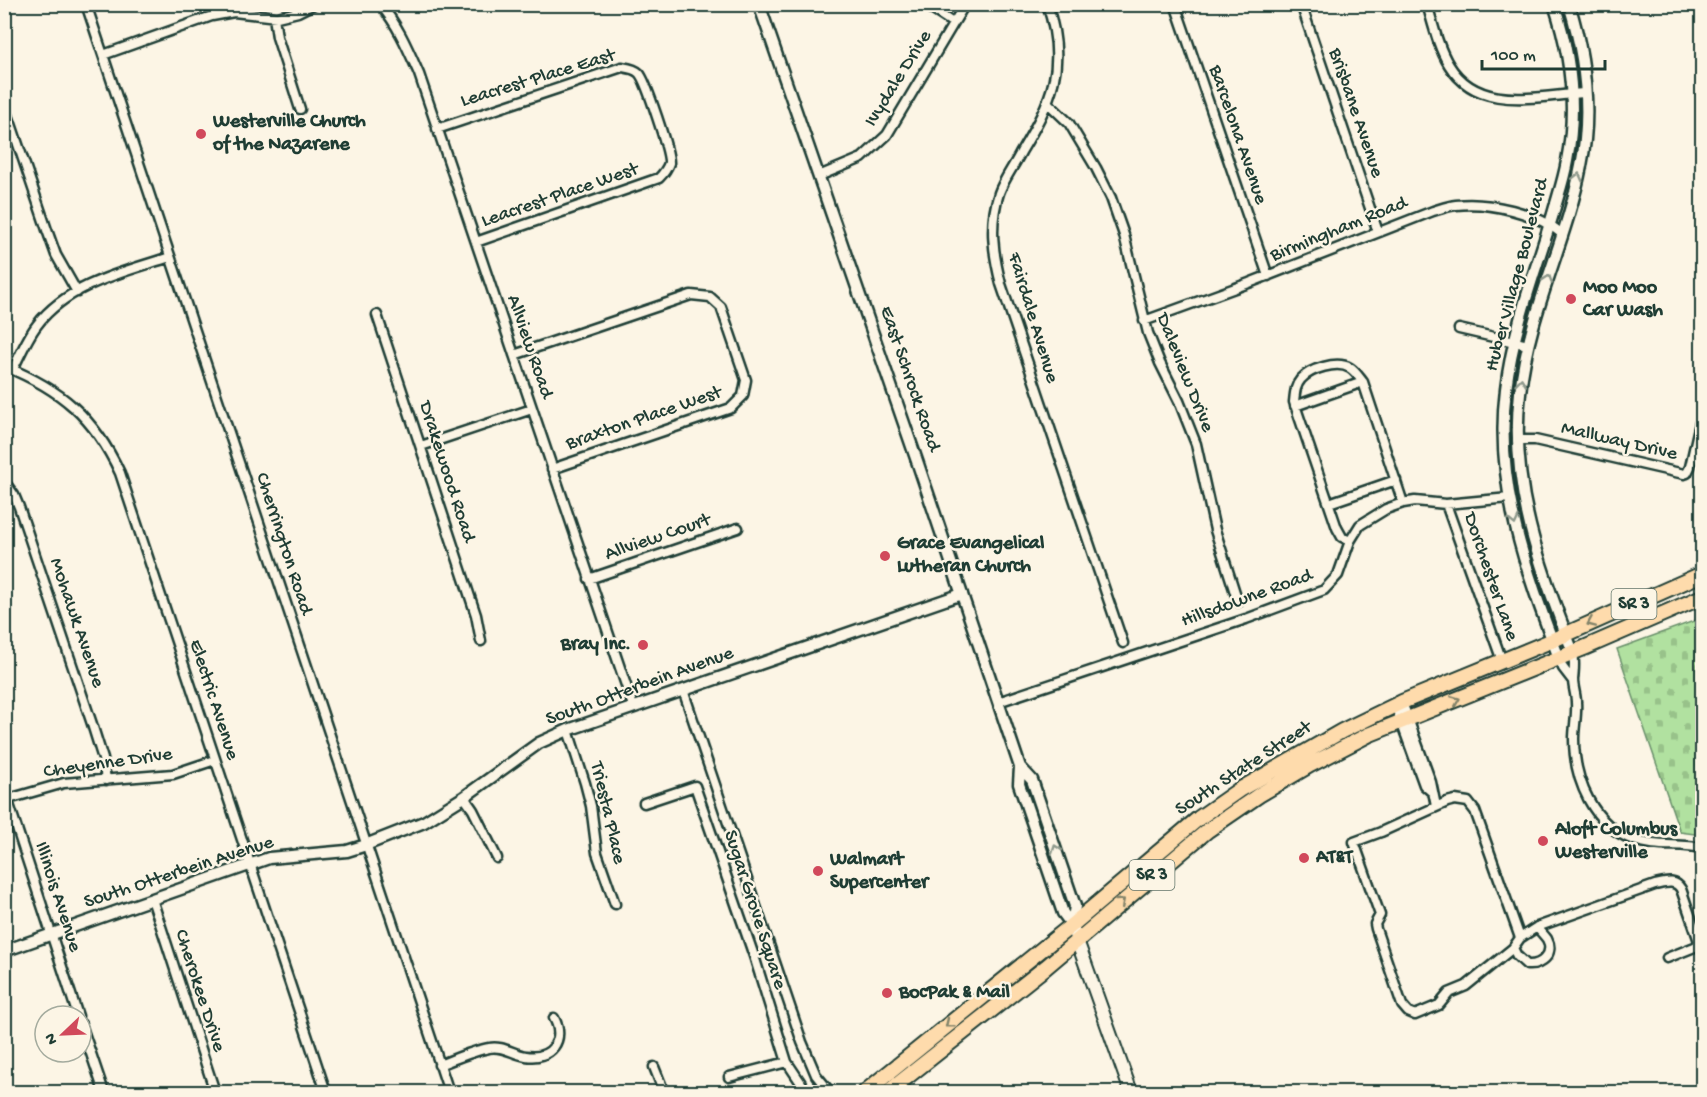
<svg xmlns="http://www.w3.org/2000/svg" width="1707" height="1097" viewBox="0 0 1707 1097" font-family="'Gochi Hand',sans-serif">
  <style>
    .cemetery { fill: url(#cemetery-stones); stroke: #688f6a; stroke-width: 1.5 }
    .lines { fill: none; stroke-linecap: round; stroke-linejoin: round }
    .minor-casing { stroke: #1f3d34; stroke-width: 13 }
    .tertiary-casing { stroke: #1f3d34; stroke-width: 15 }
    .secondary-casing { stroke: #1f3d34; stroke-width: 16 }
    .primary-casing { stroke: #1f3d34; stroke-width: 18 }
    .minor { stroke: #fcf5e5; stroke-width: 8 }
    .tertiary { stroke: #fcf5e5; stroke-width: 10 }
    .secondary { stroke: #fcf5e5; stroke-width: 12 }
    .primary { stroke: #fedbac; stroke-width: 14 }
    .oneway { stroke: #8e998c }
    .oneway2 { stroke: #83846a }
    .poi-dot { fill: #d1495b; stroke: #fcf5e5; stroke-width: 2 }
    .labels { text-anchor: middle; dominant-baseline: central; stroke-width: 5; stroke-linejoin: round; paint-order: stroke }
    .shield { fill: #fcf5e5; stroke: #617469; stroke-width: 1.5 }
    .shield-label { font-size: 18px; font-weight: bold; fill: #1f3d34 }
    .street-label { font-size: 20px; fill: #1f3d34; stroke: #fcf5e5 }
    .poi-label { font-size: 20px; font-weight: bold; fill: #1f3d34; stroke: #fcf5e5; text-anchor: start }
  </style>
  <defs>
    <pattern id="cemetery-stones" width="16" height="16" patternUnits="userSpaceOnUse" patternTransform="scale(1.5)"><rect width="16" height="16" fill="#b1e1a0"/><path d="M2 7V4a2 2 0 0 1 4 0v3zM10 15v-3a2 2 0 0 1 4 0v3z" fill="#98c28a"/></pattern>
  </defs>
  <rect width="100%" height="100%" fill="#fcf5e5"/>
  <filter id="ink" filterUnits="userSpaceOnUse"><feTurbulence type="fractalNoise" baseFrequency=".0167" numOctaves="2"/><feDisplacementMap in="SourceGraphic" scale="12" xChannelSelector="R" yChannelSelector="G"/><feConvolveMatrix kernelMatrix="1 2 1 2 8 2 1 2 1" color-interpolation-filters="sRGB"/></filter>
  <g filter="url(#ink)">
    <path class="cemetery" d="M1702 618V835L1680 832 1617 649Z"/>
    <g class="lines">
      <defs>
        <path id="minor" d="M86 4 449 1092
          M380 4C398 25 408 49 419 74L633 706
          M924 4 953 23
          M1047 4C1068 66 1052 100 1021 152 1014 166 1004 179 999 193 989 224 993 253 1001 284L1123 643
          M1175 4 1268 276
          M1301 4 1378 232
          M1427 4C1433 24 1438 47 1449 65 1479 114 1540 95 1586 93
          M274 17 277 37 300 109
          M103 55 212 16 234 12 277 17 298 12 314 4
          M4 103 47 230 56 255 77 292
          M1048 103 1069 123 1096 168 1111 198 1124 235 1148 333 1160 363 1179 401 1196 444 1215 530 1238 602
          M437 129 622 67C628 68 635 69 639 73 646 80 670 153 669 163 667 169 663 174 659 178L476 242
          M819 176 862 158 887 135 965 4
          M377 315 476 615 481 641
          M1144 321 1249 283 1433 211C1440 209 1448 206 1456 205 1488 201 1538 213 1562 234
          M1459 329 1528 345
          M514 355 691 295 710 297 721 307 746 380 743 396 731 408 552 469
          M4 366C61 389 94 417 120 473L326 1092
          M13 369C20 355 27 338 37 325 68 284 124 272 170 257
          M1295 406 1363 382
          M1517 440H1535L1684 474 1687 473 1690 467 1702 414
          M421 446 532 409
          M4 481 14 495 19 507 92 724 103 759 106 780
          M1329 503 1396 480
          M1446 504 1502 661
          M1350 541 1342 537 1337 528 1294 402C1295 393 1295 386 1301 379 1310 369 1337 360 1350 368 1355 371 1359 377 1363 382L1403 503
          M589 579 738 528
          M1573 652C1575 664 1574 668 1573 680 1573 687 1576 695 1576 702 1577 715 1574 727 1574 739 1574 780 1593 826 1634 840 1656 848 1680 843 1702 848
          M1559 658 1563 668 1573 681
          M683 690 802 1042 816 1075 830 1092
          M998 702 1246 619 1324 590 1338 575 1350 541 1360 525 1386 509 1403 503 1415 501 1446 504 1509 498
          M1402 702 1431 782 1436 806
          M1395 705 1424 785 1432 792
          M568 730 585 783 591 806 597 853 615 904
          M4 789 78 1016
          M464 797 473 810 497 858
          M5 800 64 783 173 774 215 760
          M644 803 695 786 754 956 787 1062 807 1092
          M152 899 215 1092
          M1520 938 1475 811 1468 802 1455 800 1447 802 1381 832 1354 842 1380 915 1375 924 1376 929 1402 1005 1408 1012 1415 1015 1439 1005 1449 993 1466 986 1513 948 1520 938 1537 927 1655 885C1665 883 1675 879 1681 889L1699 941 1697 946 1667 958
          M1513 948 1517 956 1527 965C1541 966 1555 954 1547 939 1544 935 1540 931 1537 927
          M81 1024 104 1092
          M439 1065C455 1059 472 1051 489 1048 502 1045 513 1054 526 1056 551 1060 566 1040 554 1018
          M654 1067 664 1092
          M729 1077 787 1062
          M1699 1092 1702 1091"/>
        <path id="tertiary" d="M759 4 917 461 1020 767 1019 784 1063 913 1072 925
          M1554 4C1571 55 1577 109 1567 161 1564 179 1558 196 1553 214 1535 272 1513 329 1506 389 1494 483 1526 571 1559 658
          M1569 4C1585 56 1592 112 1581 166 1566 243 1528 314 1520 393 1509 484 1540 569 1573 652
          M1020 767 1032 780 1075 906 1072 925
          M4 951 269 858 347 851 363 846 424 822 464 797 539 743 568 730 962 594"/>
        <path id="secondary" d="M1074 932 1131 1092"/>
        <path id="primary" d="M865 1092 1072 925 1199 818 1239 790 1342 731 1402 702 1553 640 1702 574
          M888 1092 1046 967 1208 830 1259 795 1310 765 1368 735 1584 648 1702 597"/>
      </defs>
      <use href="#minor" class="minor-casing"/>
      <use href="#tertiary" class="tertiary-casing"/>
      <use href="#secondary" class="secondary-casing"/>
      <use href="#primary" class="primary-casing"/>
      <use href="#minor" class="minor"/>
      <use href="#tertiary" class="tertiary"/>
      <use href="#secondary" class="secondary"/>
      <use href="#primary" class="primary"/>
    </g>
    <defs><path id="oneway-chevron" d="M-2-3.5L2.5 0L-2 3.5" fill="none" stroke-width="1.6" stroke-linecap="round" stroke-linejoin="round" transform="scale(1.5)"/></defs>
    <g class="oneway">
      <use href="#oneway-chevron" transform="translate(1578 177) rotate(-76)"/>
      <use href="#oneway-chevron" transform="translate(1548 279) rotate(-72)"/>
      <use href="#oneway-chevron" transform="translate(1521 382) rotate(-83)"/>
      <use href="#oneway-chevron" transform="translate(1514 521) rotate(77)"/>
      <use href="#oneway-chevron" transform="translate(1056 849) rotate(-109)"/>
    </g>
    <g class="oneway2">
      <use href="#oneway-chevron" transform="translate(1591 623) rotate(156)"/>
      <use href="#oneway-chevron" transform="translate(1456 700) rotate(-22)"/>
      <use href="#oneway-chevron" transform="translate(1121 902) rotate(-41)"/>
      <use href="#oneway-chevron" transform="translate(949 1024) rotate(141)"/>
    </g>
  </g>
  <g class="poi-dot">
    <circle cx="201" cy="134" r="6"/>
    <circle cx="1571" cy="299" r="6"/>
    <circle cx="885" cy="556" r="6"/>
    <circle cx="643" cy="645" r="6"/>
    <circle cx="1543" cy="841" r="6"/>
    <circle cx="1304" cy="858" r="6"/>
    <circle cx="818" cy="871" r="6"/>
    <circle cx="887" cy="993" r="6"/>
  </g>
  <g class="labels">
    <g class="shield">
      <rect x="1611.5" y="589" width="45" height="30" rx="4.5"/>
      <rect x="1129.5" y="860" width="45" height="30" rx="4.5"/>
    </g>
    <g class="shield-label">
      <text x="1634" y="604">SR 3</text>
      <text x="1152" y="875">SR 3</text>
    </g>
    <g class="street-label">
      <text transform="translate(538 79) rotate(-17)">Leacrest Place East</text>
      <text transform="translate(899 79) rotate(-58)">Ivydale Drive</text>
      <text transform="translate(1355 113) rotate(71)">Brisbane Avenue</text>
      <text transform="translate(1237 135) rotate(71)">Barcelona Avenue</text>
      <text transform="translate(560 196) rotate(-19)">Leacrest Place West</text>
      <text transform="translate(1339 230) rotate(-22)">Birmingham Road</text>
      <text transform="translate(1518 275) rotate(-75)">Huber Village Boulevard</text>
      <text transform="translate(1032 318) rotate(73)">Fairdale Avenue</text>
      <text transform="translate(529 347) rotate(71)">Allview Road</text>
      <text transform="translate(1184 373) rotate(68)">Daleview Drive</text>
      <text transform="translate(909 379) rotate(71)">East Schrock Road</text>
      <text transform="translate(644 419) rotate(-19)">Braxton Place West</text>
      <text transform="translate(1619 442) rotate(13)">Mallway Drive</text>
      <text transform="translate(446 472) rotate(72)">Drakewood Road</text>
      <text transform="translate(658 538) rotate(-19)">Allview Court</text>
      <text transform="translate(283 544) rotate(72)">Cherrington Road</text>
      <text transform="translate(1490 577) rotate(71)">Dorchester Lane</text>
      <text transform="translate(1247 599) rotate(-20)">Hillsdowne Road</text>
      <text transform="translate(76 623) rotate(71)">Mohawk Avenue</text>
      <text transform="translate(640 687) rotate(-20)">South Otterbein Avenue</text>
      <text transform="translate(213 700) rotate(72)">Electric Avenue</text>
      <text transform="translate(108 764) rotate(-8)">Cheyenne Drive</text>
      <text transform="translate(1244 769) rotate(-33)">South State Street</text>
      <text transform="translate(607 813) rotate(77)">Triesta Place</text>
      <text transform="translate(179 873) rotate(-18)">South Otterbein Avenue</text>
      <text transform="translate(57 897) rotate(72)">Illinois Avenue</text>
      <text transform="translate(754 910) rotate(72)">Sugar Grove Square</text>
      <text transform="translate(199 991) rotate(72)">Cherokee Drive</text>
    </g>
    <g class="poi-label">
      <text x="213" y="122">Westerville Church<tspan x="213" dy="23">of the Nazarene</tspan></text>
      <text x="1583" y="288">Moo Moo<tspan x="1583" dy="23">Car Wash</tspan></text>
      <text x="897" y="544">Grace Evangelical<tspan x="897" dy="23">Lutheran Church</tspan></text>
      <text x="631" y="645" text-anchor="end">Bray Inc.</text>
      <text x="1555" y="830">Aloft Columbus<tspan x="1555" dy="23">Westerville</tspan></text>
      <text x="1316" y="858">AT&amp;T</text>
      <text x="830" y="860">Walmart<tspan x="830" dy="23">Supercenter</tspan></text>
      <text x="899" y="993">BocPak &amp; Mail</text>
    </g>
  </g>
  <rect width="1707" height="1097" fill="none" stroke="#fcf5e5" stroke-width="24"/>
  <rect x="12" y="12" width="1683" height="1073" fill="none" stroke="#1f3d34" stroke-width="2" filter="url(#ink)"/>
  <g transform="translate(63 1034) rotate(247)"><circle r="28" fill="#fcf5e5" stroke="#a4ab9e" stroke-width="1.5"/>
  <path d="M0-4.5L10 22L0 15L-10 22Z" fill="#d1495b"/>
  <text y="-9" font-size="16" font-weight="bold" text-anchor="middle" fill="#1f3d34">N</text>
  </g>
  <path d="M1482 60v9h123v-9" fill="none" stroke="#1f3d34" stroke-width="3"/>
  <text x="1491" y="60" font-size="18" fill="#1f3d34" stroke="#fcf5e5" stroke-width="4.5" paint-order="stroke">100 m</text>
</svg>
